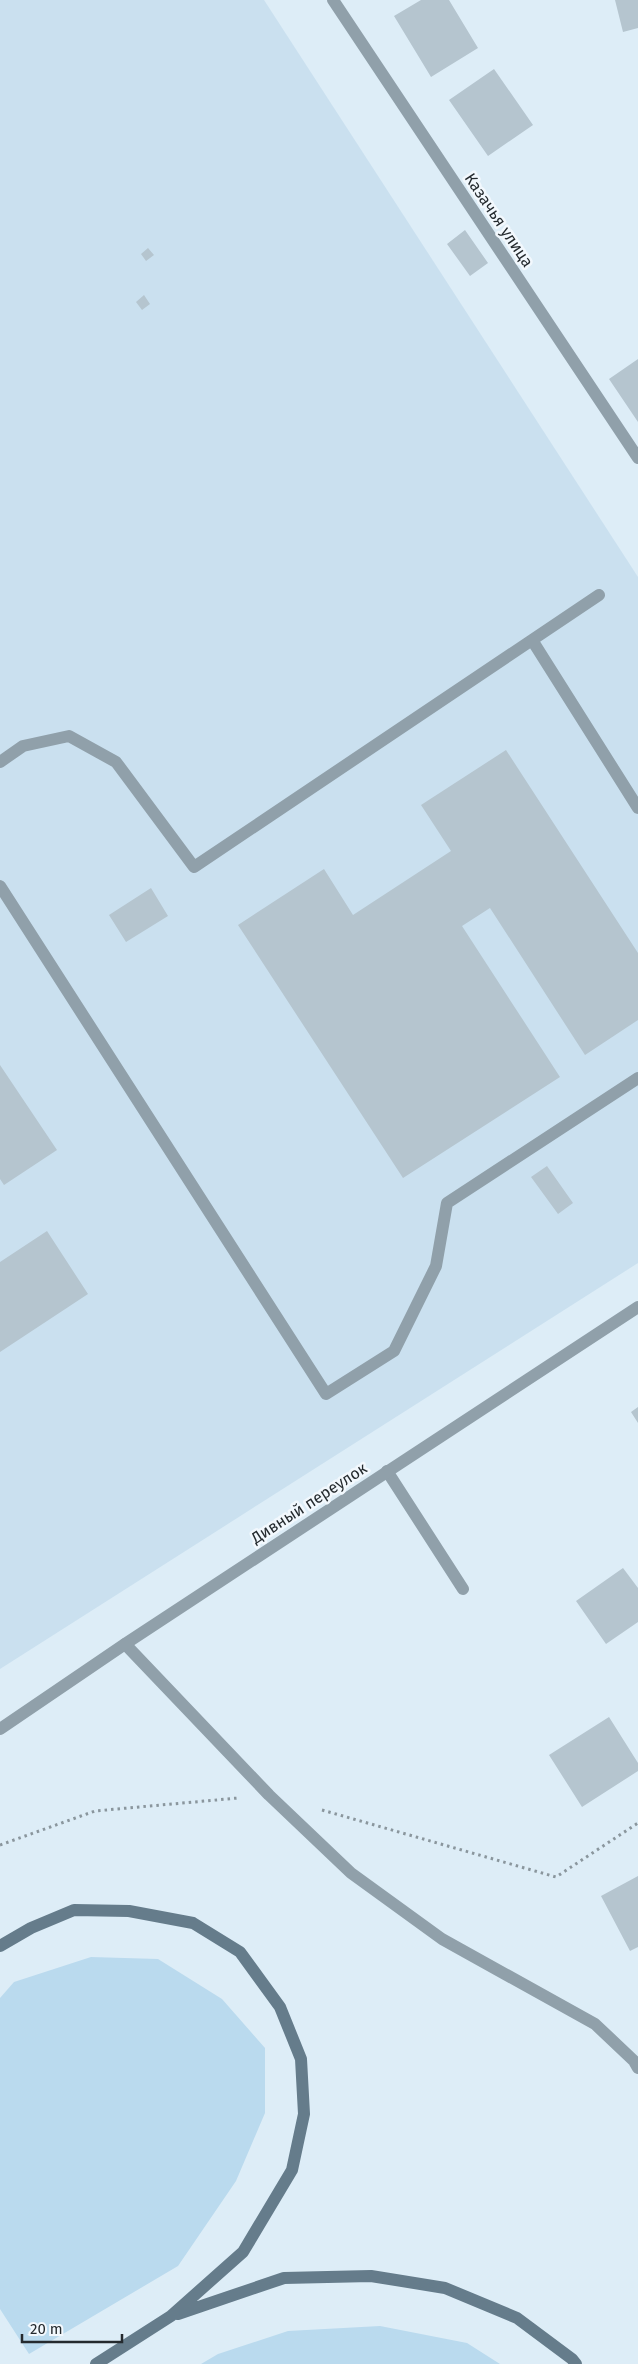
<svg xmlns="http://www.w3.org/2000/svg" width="638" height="2364" viewBox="0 0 638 2364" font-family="'Fira Sans',sans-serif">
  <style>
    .built { fill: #cae0ef }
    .green { fill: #badaee }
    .building { fill: #b5c5cf }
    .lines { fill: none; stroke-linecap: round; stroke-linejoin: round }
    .path { stroke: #8a969d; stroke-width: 3; stroke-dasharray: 2.5 4; stroke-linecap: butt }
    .service { stroke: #90a0aa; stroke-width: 12 }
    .minor { stroke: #90a0aa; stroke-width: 12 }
    .secondary { stroke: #657c8b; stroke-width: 12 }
    .labels { text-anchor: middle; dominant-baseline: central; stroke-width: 5; stroke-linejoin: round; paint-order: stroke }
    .street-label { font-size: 16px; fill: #242a2e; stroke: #f2f8fd }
  </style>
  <rect width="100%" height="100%" fill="#ddedf7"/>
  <path class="built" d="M0 0H264L638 577V1263L0 1669Z"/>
  <path class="green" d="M91 1957 158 1959 222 1999 265 2048V2113L236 2181 178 2266 29 2354 0 2309V1998L14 1982Z
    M380 2326 467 2343 500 2364H201L218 2354 288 2331Z"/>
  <path class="building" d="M421 0H449L478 48 431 77 394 16Z
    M615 0H638V28L623 32Z
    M494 69 533 125 488 156 449 100Z
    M465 230 488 263 470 276 447 244Z
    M148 248 154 255 146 261 141 254Z
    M144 295 150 304 142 310 136 302Z
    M638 359V422L609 379Z
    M506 750 638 953V1020L585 1055 490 908 462 926 560 1077 403 1178 238 925 324 869 353 915 451 851 421 805Z
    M151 888 168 916 126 942 109 915Z
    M0 1065 57 1150 4 1185 0 1179Z
    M547 1166 573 1203 558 1214 531 1177Z
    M47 1231 88 1294 0 1352V1262Z
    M638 1407V1423L631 1412Z
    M623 1568 638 1588V1622L606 1644 576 1601Z
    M609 1717 638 1763V1771L582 1807 549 1755Z
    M638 1876V1947L630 1951 601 1896Z"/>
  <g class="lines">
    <path class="path" d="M322 1810 556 1877 638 1823
      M0 1845 95 1811 238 1798"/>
    <path class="service" d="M532 640 638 808
      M0 762 23 746 69 736 116 762 194 867 599 595
      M0 886 326 1394 394 1351 436 1266 447 1203 638 1078
      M387 1471 463 1589
      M125 1644 269 1795 351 1873 442 1939 595 2024 634 2061 638 2068"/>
    <path class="minor" d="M333 0 638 458
      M0 1729 125 1644 638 1307"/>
    <path class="secondary" d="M0 1946 31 1928 74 1910 129 1911 193 1923 240 1952 280 2007 301 2059 304 2114 292 2170 243 2252 171 2316 96 2364
      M178 2314 284 2278 371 2276 445 2288 517 2318 572 2359 576 2364"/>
  </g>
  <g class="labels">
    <g class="street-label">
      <text transform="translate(499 220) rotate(56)">Казачья улица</text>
      <text transform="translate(309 1503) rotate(-33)">Дивный переулок</text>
    </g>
  </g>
  <path d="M22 2334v8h100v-8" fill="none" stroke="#242a2e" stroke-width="2.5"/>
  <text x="30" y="2334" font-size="15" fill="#242a2e" stroke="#f2f8fd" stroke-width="4" paint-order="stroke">20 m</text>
</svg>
